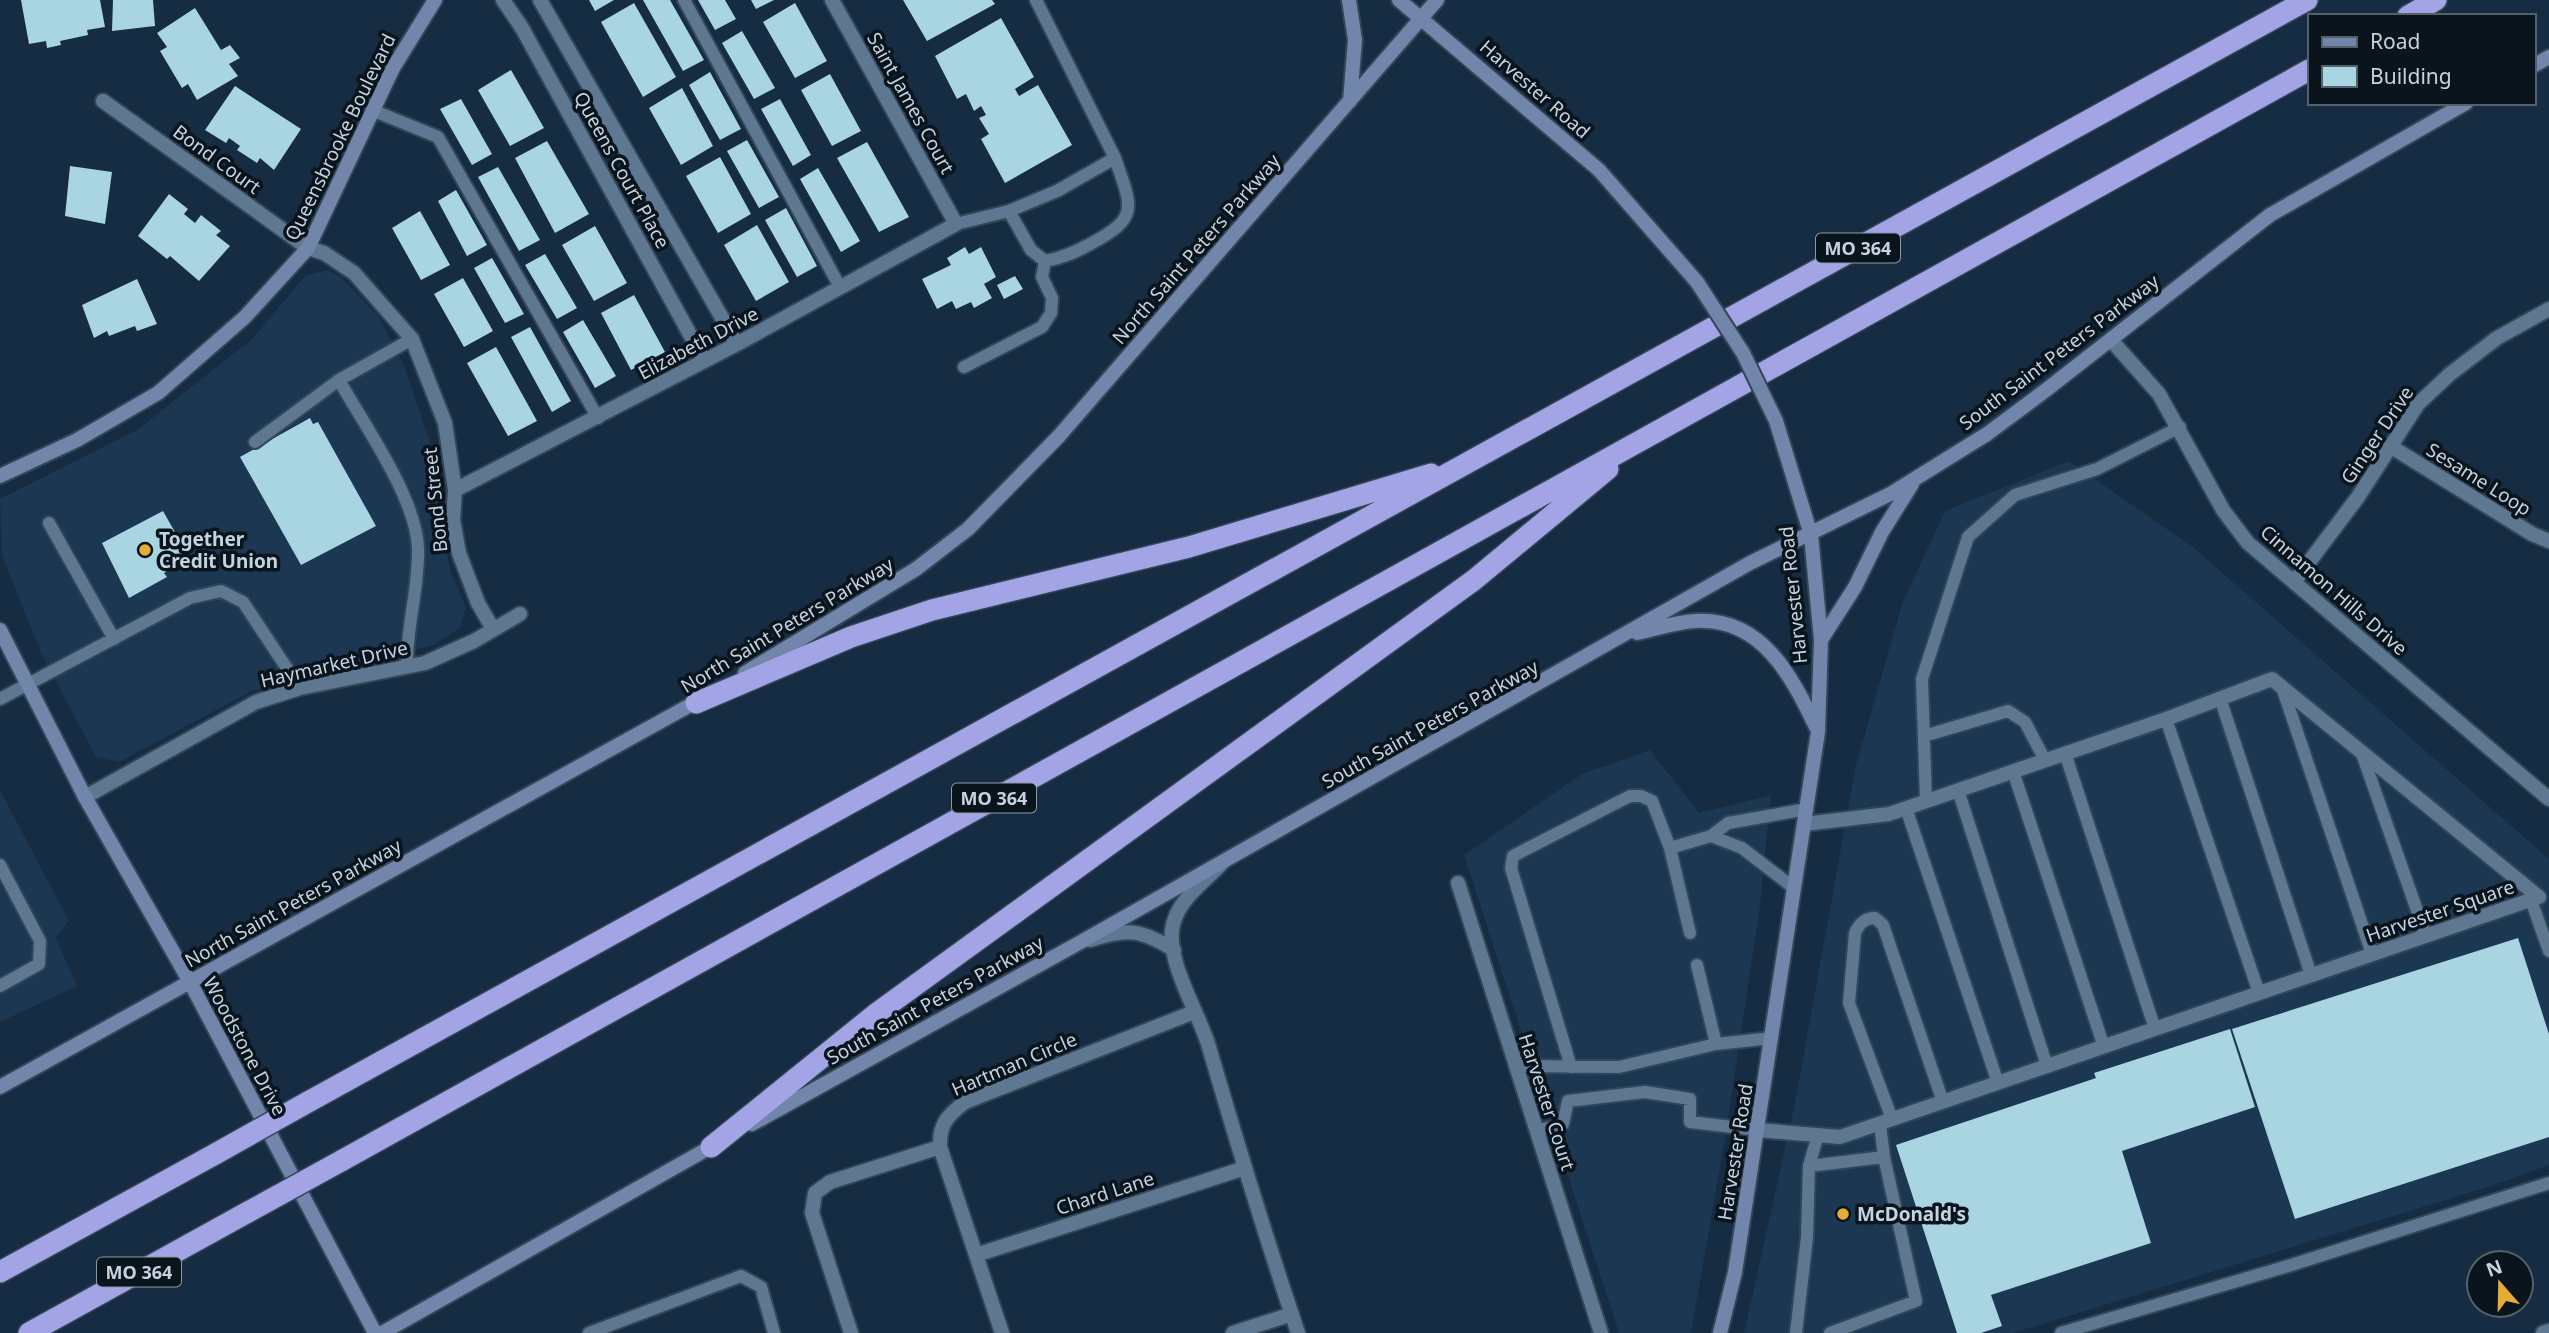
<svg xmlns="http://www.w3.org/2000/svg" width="2549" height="1333" viewBox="0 0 2549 1333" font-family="'Noto Sans',sans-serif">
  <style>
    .built { fill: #1b3752 }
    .building { fill: #a8d5e1 }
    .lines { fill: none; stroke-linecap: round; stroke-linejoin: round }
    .lane-casing { stroke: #334658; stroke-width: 16 }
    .street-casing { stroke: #334658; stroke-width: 18 }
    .secondary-casing { stroke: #334658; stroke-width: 18 }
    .highway-casing { stroke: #334658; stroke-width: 24 }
    .lane { stroke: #5e7892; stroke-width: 12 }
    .street { stroke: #5e7892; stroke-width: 14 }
    .secondary { stroke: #7285ab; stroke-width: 14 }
    .highway { stroke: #a2a4e5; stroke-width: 21 }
    .secondary-bridge-casing { stroke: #334658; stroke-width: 18; stroke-linecap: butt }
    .highway-bridge-casing { stroke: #334658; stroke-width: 24; stroke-linecap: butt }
    .secondary-bridge { stroke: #7285ab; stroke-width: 14 }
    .highway-bridge { stroke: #a2a4e5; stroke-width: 21 }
    .poi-dot { fill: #e7ac37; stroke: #0a141d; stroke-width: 2.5 }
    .labels { text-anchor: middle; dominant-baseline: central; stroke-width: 7; stroke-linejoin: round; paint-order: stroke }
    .shield { fill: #0a141d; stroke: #8d9aa6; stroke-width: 2 }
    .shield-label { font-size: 18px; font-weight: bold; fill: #c5d3e1 }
    .street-label { font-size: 19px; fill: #c5d3e1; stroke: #0a141d }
    .poi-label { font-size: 19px; font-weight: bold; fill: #c5d3e1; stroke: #0a141d; text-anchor: start }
  </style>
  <rect width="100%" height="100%" fill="#152c42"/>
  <path class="built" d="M327 270 341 277 379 317 404 365 434 454 440 524 451 573 466 607 460 628 433 645 252 691 119 762 96 757 43 657 2 555 0 499 137 430 253 338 305 276Z
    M2069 461 2194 548 2549 859V1165L2491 1186 2013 1333H1744L1795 1103 1856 765 1902 604 1945 511Z
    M1650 750 1699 813 1771 795 1760 906 1725 1139 1691 1333H1619L1464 855 1582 774Z
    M0 790 69 921 56 938 77 986 0 1022Z"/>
  <path class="building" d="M21 0H100L105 27 87 30 88 35 60 41 61 45 47 48 46 41 29 44Z
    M113 0H153L155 26 112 31Z
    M589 0H614L595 11Z
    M643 0H670L704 60 683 71Z
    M698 0H725L736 19 715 30Z
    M751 0H774L756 9Z
    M903 0H992L995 4 927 41Z
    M634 3 676 77 643 97 601 22Z
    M795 3 827 61 795 78 763 22Z
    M195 8 221 50 230 45 240 58 229 64 238 76 197 100 188 84 182 88 160 51 167 47 157 33Z
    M1001 18 1034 77 1015 89 1019 96 1038 85 1072 145 1005 183 981 139 989 134 979 118 986 115 981 106 974 111 966 94 957 99 935 56Z
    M742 31 775 88 754 99 722 43Z
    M511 70 544 128 510 146 478 90Z
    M710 72 741 129 720 140 689 85Z
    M830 74 861 131 832 146 801 90Z
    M235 86 301 129 274 170 260 158 257 163 237 150 240 146 229 138 226 143 205 130Z
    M682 88 713 146 681 165 649 108Z
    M461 99 492 154 472 165 440 109Z
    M780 99 811 155 793 166 761 109Z
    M747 140 779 197 759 208 727 151Z
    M547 141 589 214 555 233 515 158Z
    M867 142 909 217 879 232 837 158Z
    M720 157 751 214 718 233 686 176Z
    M70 166 112 172 105 224 65 216Z
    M498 167 540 240 519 251 478 177Z
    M818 168 860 241 841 252 800 179Z
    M456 190 487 245 467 256 438 201Z
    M169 194 188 209 184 214 195 223 201 215 221 231 216 235 230 246 199 281 170 256 167 259 138 236Z
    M786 208 817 266 797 277 765 220Z
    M420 211 450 265 421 280 392 228Z
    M757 225 789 282 756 301 724 245Z
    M595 226 627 283 594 301 562 245Z
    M965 247 969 254 981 247 996 277 984 284 992 298 974 308 971 302 956 309 952 301 937 309 922 279 951 265 947 258Z
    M545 254 577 308 557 319 525 265Z
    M492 258 524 314 505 323 474 268Z
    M1015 276 1023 289 1004 299 997 285Z
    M463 278 493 331 464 347 434 294Z
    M137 279 157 324 137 331 135 326 109 336 107 331 94 338 82 305Z
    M634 295 665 352 631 370 601 313Z
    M583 320 616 376 595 388 563 332Z
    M530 327 571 401 552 412 511 337Z
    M496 347 537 421 508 436 467 363Z
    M310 418 313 424 318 422 376 526 301 565 240 457Z
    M163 511 189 557 164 573 167 577 129 598 102 543Z
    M2518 938 2549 1034V1137L2295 1219 2232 1029Z
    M2230 1029 2255 1107 2122 1151 2151 1243 1991 1295 2002 1326 1981 1333H1957L1896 1145 2096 1078 2094 1073Z"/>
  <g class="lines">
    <defs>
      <path id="lane" d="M684 0 840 287
        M372 110 438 137 598 418
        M1009 211 1031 250 1045 261C1063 258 1076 252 1092 243 1141 217 1131 206 1115 158
        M956 224 1009 211 1057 191 1115 158 1036 0
        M964 367 1042 327 1051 313 1052 298 1042 277 1045 261
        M255 442 339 380
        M49 523 114 639
        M407 667C406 627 419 589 418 549 417 499 364 425 339 380L412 339
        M2282 687 2372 954
        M2220 698 2311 975
        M0 699 190 598 221 591 243 602 300 688
        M2166 719 2259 993
        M1924 736 2008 711 2025 722 2045 760
        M2361 751 2426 936
        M2065 753 2155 1029
        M2013 771 2104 1047
        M1958 790 2047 1066
        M1926 801 1922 679 1968 537 2015 495 2097 469 2180 427
        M1906 808 1998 1083
        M1711 836 1742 848 1794 888
        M1670 848 1711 836 1728 823 1807 809
        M0 865 40 941 39 964 0 986
        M2531 900 2549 951
        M1697 965 1716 1044
        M1515 1066 1619 1067 1716 1044 1772 1038
        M1571 1067 1511 868 1513 856 1630 796H1641L1652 801 1670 848 1690 933
        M1892 1119 1849 1003 1855 933C1859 924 1864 918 1875 918L1883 925 1943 1102
        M1880 1124 1884 1157
        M1536 1131 1563 1124 1568 1101 1645 1092 1690 1099V1122L1758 1130
        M1809 1166 1818 1135
        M589 1333 741 1276 761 1287 774 1333
        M1796 1333 1807 1237 1809 1166 1884 1157 1916 1301 1830 1333
        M2061 1333 2288 1266 2549 1183"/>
      <path id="street" d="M503 0 522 28 704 360
        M540 0 737 344
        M103 101 308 248 324 253 354 273 412 339 445 423 455 490 453 520 459 553 478 603 493 629
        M2111 340 2159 394 2223 510 2248 543 2549 799
        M2390 446 2532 534 2549 541
        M455 490 737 344 956 224 832 0
        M2294 582 2358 497 2418 404 2450 374 2497 338 2549 309
        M85 797 256 702 300 688 425 663 474 641 520 614
        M1222 863C1203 884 1176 900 1172 930 1168 965 1199 1013 1209 1047 1237 1143 1266 1238 1298 1333
        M1458 883 1601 1333
        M1090 940C1127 928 1141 929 1174 950
        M1758 1130 1840 1137 2539 897 2272 679 2166 719 1889 814 1804 824
        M976 1255 1245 1168
        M851 1333 812 1213 815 1193 830 1182 940 1147
        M1002 1333 940 1147C939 1124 948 1115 965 1102L1194 1012
        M1233 1333 1292 1314
        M2543 1333 2549 1331"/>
      <path id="secondary" d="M1349 0 1355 40 1350 101
        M1399 0 1599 170 1697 282
        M2533 66 2549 57
        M0 476 77 440 158 393 245 317 308 248 393 68 435 0
        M0 630 85 797 190 982 375 1333
        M1637 633C1656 629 1676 622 1695 621 1762 617 1792 677 1816 727
        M1821 640 1855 587 1882 532 1912 484
        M745 673 916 569 968 529 1059 436 1437 0
        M0 1087 703 698
        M752 1124 1079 943 1750 563 1892 493 1987 434 2046 390 2270 215 2466 103
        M382 1333 716 1144
        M1720 1333 1735 1272 1818 732 1821 640 1811 535 1776 421"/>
      <path id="highway" d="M2408 16 2436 0
        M696 703 851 637 932 610 1189 547 1431 474
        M308 1102 2307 0
        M711 1147 877 1013 1474 580 1608 469
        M341 1161 2309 70
        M0 1272 217 1153
        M29 1333 248 1212"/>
    </defs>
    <use href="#lane" class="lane-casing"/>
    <use href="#street" class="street-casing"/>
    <use href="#secondary" class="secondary-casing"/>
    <use href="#highway" class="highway-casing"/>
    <use href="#lane" class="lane"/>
    <use href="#street" class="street"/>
    <use href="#secondary" class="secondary"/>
    <use href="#highway" class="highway"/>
    <defs>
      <path id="secondary-bridge" d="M1697 282 1743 353 1776 421"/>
      <path id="highway-bridge" d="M217 1153 308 1102
        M248 1212 341 1161"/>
    </defs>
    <use href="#secondary-bridge" class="secondary-bridge-casing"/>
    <use href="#highway-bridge" class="highway-bridge-casing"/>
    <use href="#secondary-bridge" class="secondary-bridge"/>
    <use href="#highway-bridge" class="highway-bridge"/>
  </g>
  <g class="poi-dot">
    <circle cx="145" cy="550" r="7"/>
    <circle cx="1843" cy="1214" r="7"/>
  </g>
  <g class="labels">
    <g class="shield">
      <rect x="1816" y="233.5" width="84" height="29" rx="5"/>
      <rect x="952" y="783.5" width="84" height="29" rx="5"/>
      <rect x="97" y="1257.5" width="84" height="29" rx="5"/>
    </g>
    <g class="shield-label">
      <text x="1858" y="248">MO 364</text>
      <text x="994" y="798">MO 364</text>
      <text x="139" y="1272">MO 364</text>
    </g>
    <g class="street-label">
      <text transform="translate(1535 89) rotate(41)">Harvester Road</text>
      <text transform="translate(911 103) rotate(61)">Saint James Court</text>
      <text transform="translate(340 137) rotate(-64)">Queensbrooke Boulevard</text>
      <text transform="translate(217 159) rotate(36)">Bond Court</text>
      <text transform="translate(622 170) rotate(61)">Queens Court Place</text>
      <text transform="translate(1196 249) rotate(-49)">North Saint Peters Parkway</text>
      <text transform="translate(698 343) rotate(-28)">Elizabeth Drive</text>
      <text transform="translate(2059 352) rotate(-37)">South Saint Peters Parkway</text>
      <text transform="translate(2377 435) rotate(-56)">Ginger Drive</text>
      <text transform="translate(2479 479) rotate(32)">Sesame Loop</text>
      <text transform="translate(435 500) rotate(-96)">Bond Street</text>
      <text transform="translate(2334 590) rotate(41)">Cinnamon Hills Drive</text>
      <text transform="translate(1793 595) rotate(-96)">Harvester Road</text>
      <text transform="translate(787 625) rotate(-31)">North Saint Peters Parkway</text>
      <text transform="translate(334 664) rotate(-13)">Haymarket Drive</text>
      <text transform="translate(1430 724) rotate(-29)">South Saint Peters Parkway</text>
      <text transform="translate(293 903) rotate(-29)">North Saint Peters Parkway</text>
      <text transform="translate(2440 911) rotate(-19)">Harvester Square</text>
      <text transform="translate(935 1000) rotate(-29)">South Saint Peters Parkway</text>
      <text transform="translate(245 1046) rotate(62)">Woodstone Drive</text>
      <text transform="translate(1014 1064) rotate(-23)">Hartman Circle</text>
      <text transform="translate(1547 1102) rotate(72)">Harvester Court</text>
      <text transform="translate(1735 1152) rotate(-81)">Harvester Road</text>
      <text transform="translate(1105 1193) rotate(-18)">Chard Lane</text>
    </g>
    <g class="poi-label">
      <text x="159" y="539">Together<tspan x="159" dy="22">Credit Union</tspan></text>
      <text x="1857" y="1214">McDonald's</text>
    </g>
  </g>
  <rect x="2308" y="14" width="228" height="91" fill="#0a141d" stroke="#55606b" stroke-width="2"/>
  <rect x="2322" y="37" width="35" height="10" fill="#7285ab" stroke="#55606b" stroke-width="2"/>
  <text x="2370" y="49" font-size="21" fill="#c5d3e1">Road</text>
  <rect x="2322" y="66" width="35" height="21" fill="#a8d5e1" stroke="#55606b" stroke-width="2"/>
  <text x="2370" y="84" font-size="21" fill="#c5d3e1">Building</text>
  <g transform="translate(2500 1284) rotate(340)"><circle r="33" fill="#0a141d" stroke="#55606b" stroke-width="2"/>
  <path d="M0-5L12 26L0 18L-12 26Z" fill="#e7ac37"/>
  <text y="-10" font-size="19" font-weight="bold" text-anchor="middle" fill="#c5d3e1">N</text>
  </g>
</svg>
